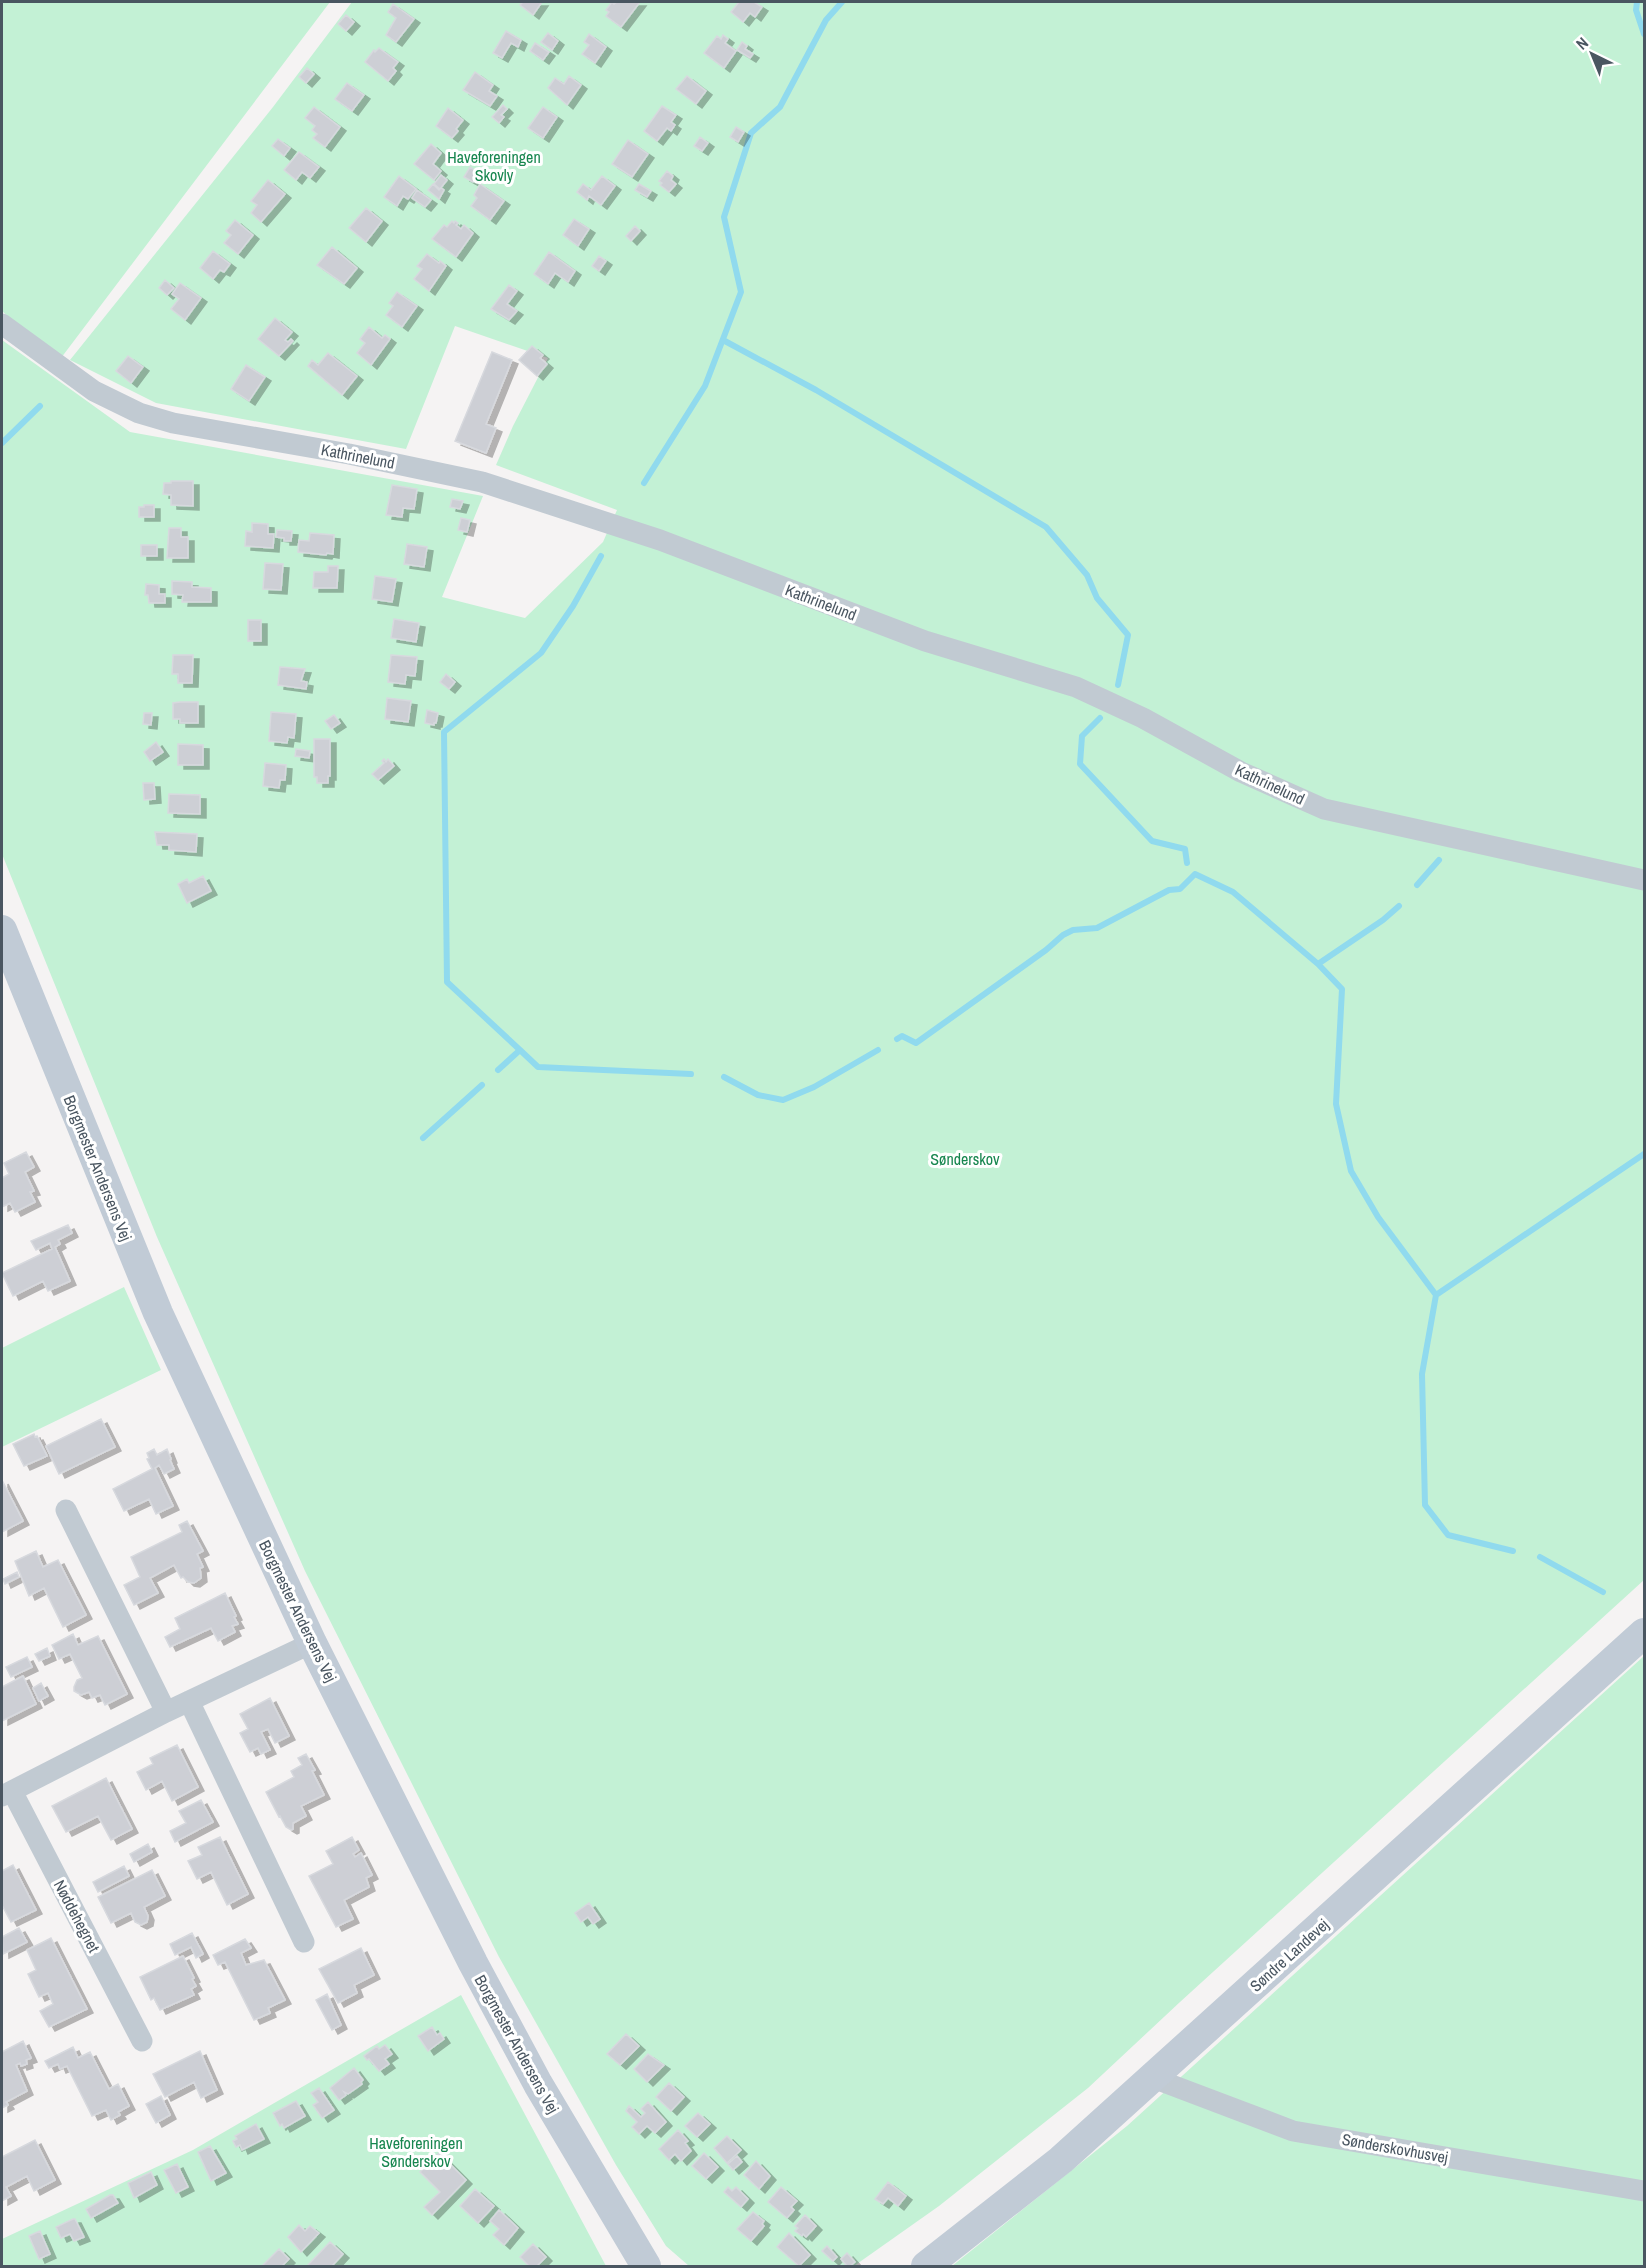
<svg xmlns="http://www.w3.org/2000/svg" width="1646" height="2268" viewBox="0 0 1646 2268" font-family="'Archivo Narrow',sans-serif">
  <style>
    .green { fill: #c3f1d5 }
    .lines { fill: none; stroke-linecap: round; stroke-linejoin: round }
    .stream { stroke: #90daee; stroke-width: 6 }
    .building { fill: #cdcfd5; stroke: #d7d9de; stroke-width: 1.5; filter: url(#shadow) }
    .street { stroke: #c1cad2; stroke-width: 21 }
    .secondary { stroke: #c1cbd6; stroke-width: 30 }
    .labels { text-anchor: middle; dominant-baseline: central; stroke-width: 6; stroke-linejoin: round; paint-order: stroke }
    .park-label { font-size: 16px; fill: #17864f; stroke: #fff }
    .street-label { font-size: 16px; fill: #4a5661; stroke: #fff }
  </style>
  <defs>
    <filter id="shadow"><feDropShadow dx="6" dy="4" stdDeviation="0" flood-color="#0004"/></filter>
  </defs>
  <rect width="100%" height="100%" fill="#f5f3f3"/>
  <path class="green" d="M2 2H330L58 362 2 311Z
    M352 2H1644V1580L1180 2002 1088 2088 939 2206 854 2266H689L666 2246 616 2165 499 1957 305 1571 157 1237 2 854V340L130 432 483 496 442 597 525 618 603 542 617 510 496 465 513 426 548 358 455 326 406 449 156 403 70 360 273 107Z
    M124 1287 161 1370 2 1447V1348Z
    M1644 1656V2266H952L1127 2126Z
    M461 1995 606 2266H2V2239L193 2150Z"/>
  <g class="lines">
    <path class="stream" d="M1637 2 1636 10 1644 34
      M723 340 816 390 1046 527 1087 575 1097 598 1128 635 1118 685
      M2 443 40 406
      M644 483 705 386 741 292 724 217 751 133 780 107 826 20 842 2
      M1100 718 1082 736 1080 764 1152 841 1185 849 1187 863
      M1417 885 1439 860
      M1318 964 1383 920 1399 906
      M897 1039 902 1036 916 1043 1046 950 1063 935 1073 930 1097 928 1169 890 1180 889 1195 874 1233 892 1318 964 1342 989 1336 1104 1351 1171 1378 1217 1436 1295 1422 1374 1425 1505 1448 1535 1513 1551
      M520 1050 538 1067 691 1074
      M498 1070 520 1050 447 982 444 732 541 653 573 606 601 556
      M724 1077 758 1095 783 1100 814 1087 878 1050
      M423 1138 482 1085
      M1436 1295 1644 1154
      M1540 1557 1603 1592"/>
  </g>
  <path class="building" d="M523 2H542L533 15 520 5Z
    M612 2 614 4 617 2H640L621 27 606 16 609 12 606 10Z
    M739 2H754L762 7 755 17 750 13 743 22 731 12Z
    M393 4 414 19 396 42 386 35 396 18 388 12Z
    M346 15 354 22 346 31 338 24Z
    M506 31 521 40 518 47 511 43 502 58 493 53Z
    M548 33 558 41 552 50 541 42Z
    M589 34 606 47 595 63 582 54 589 45 584 42Z
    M723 35 728 39 725 43 736 51 724 68 704 53 717 36 721 39Z
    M742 42 747 46 745 49 753 54 750 58 737 50Z
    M535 43 549 52 543 60 530 51Z
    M379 48 398 62 393 68 396 71 388 81 365 62 374 50 375 52Z
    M307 68 314 74 306 83 299 77Z
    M475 72 493 85 489 91 497 96 490 106 463 90Z
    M569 76 581 85 567 105 548 88 555 78 564 84Z
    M687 76 706 91 696 104 676 89Z
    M347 83 364 95 352 111 335 99Z
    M503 105 507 109 501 115 504 117 499 123 492 117Z
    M662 106 676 115 671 122 675 125 671 131 667 128 657 141 644 131Z
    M314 107 340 127 325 147 313 138 317 134 312 130 315 126 305 118Z
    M543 107 557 117 543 138 528 128Z
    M448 108 463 120 456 129 458 131 452 138 436 126Z
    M736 127 744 132 738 142 730 137Z
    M700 137 708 143 702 151 694 146Z
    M278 139 290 148 284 156 272 146Z
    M628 140 648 154 632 177 612 164Z
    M431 144 441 153 433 164 441 171 434 180 414 164Z
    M299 152 319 167 310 178 302 172 296 180 284 170Z
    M470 167 479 173 473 182 464 177Z
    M667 171 673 176 671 180 676 184 669 192 660 185 662 183 659 181Z
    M441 175 447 180 440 189 434 184Z
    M399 176 416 189 408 199 403 196 397 206 384 197Z
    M602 176 615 186 601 205 589 196 587 200 577 192 583 184 591 190Z
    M268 180 285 194 261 222 251 213 257 205 251 201Z
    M433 184 439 190 441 188 444 190 439 199 428 190Z
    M480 184 504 201 490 220 471 206 477 198 474 195Z
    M639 184 651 191 647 197 635 190Z
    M417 190 431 200 425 207 412 198Z
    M366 208 382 221 366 242 349 228Z
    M574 219 589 229 578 246 563 235Z
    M235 220 253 235 238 254 224 243 231 235 226 231Z
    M452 221 454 223 455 221 458 223 456 225 461 229 464 225 473 233 456 257 432 239 444 225 447 227Z
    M635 226 640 231 631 241 626 236Z
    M332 247 357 268 344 284 317 265Z
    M213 251 230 264 224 272 220 270 213 279 200 268Z
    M549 252 575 271 568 282 555 273 548 284 534 274Z
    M427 254 439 263 440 261 446 266 429 291 414 279 422 269 417 266Z
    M599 256 606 261 599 271 592 266Z
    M165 280 174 288 167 295 159 288Z
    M180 283 201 298 185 320 171 309 179 299 172 294Z
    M509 285 517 291 507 304 517 311 509 320 491 309Z
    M397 292 417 306 402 327 386 315 393 306 389 303Z
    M275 318 292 332 285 340 288 342 291 339 293 341 279 356 258 339Z
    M369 327 382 338 385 335 390 339 371 365 357 353 365 343 360 339Z
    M532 346 543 355 540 358 547 364 537 376 519 360Z
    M492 352 512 360 486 424 496 428 486 453 455 441Z
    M328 353 357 376 342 395 308 366 312 360 318 365Z
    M128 356 143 367 131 383 116 371Z
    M246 365 265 377 249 401 231 389Z
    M171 481H193V506L171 505V495L163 494 164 483H171Z
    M392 485 417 489 414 509 403 508 402 517 386 515Z
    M452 499 463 501 460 509 450 507Z
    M144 505H154V517H139V507H144Z
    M461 518 470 520 467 532 458 530Z
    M252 523 268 524V534H274L273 548 245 546 246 531 252 532Z
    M169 528H181V537H188V558H167Z
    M277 530 292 531 291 541H284V538L276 537Z
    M310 533 334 535 333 554 327 553 326 555 298 552 299 540 309 541Z
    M407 544 427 547 424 567 404 564Z
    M141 545H157V556H141Z
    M265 563 283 564 281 590 263 589Z
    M328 566H338L337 588H313L314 572H328Z
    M375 576 396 579 392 602 372 599Z
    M172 581 192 582V587L211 588V602H182L183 595 172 594Z
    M146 584 159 585V594H165V603H149L148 595H145Z
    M394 619 419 623 416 642 391 638Z
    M248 620H261V641H248Z
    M173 655H193L192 683H178V674H172Z
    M391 655 417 657 415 676 406 675 405 684 388 682Z
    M280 667 305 669 301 681 307 682 306 689 278 685Z
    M446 674 455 682 449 689 440 682Z
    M387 698 411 701 408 722 385 719Z
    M180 702H198V723H180V719H173V703Z
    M427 710 438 713 436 723H434V725L425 723Z
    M271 712 296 714 294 738 288 737 287 743 269 741Z
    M144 713H152L151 725 143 724Z
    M334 715 340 723 331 729 325 721Z
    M314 739H330V776H328V783H317V777H314Z
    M156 742 163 752 150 761 144 752Z
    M178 744 203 745V765H178Z
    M296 749 310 751 309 758 295 756Z
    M384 759 386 762 388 759 394 766 378 780 372 774 384 763 382 761Z
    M265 763 286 765 285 780H280L279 788 263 786Z
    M143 783H154L155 799 144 800Z
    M169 794 200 795V814L168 813Z
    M155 832 197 834 196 852 169 850V845H157Z
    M203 876 211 891 187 903 178 884 187 879 189 883Z
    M26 1152 34 1167 25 1172 34 1191 30 1192 35 1202 15 1212 10 1203 2 1207V1178L9 1174 4 1163Z
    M68 1225 72 1233 58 1240 60 1244 55 1247 70 1281 48 1291 43 1281 13 1296 2 1273 52 1249 50 1243 36 1250 31 1241Z
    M101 1419 115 1447 59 1474 46 1446Z
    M34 1434 35 1437 37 1436 47 1456 24 1466 13 1444Z
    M154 1449 157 1455 167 1449 171 1459 170 1460 174 1469 164 1474 159 1465 155 1468 173 1506 156 1514 149 1499 124 1511 113 1489 152 1469 147 1459 149 1458 147 1453Z
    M2 1480 23 1521 2 1532Z
    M187 1521 203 1551 197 1554 203 1567 200 1568 201 1578 194 1583 188 1582 183 1577 181 1578 174 1565 150 1578 158 1593 134 1605 124 1585 140 1577 131 1557 182 1532 179 1525Z
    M36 1551 43 1567 58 1560 86 1615 63 1627 44 1588 29 1596 15 1561Z
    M17 1572 19 1577 5 1584 3 1579Z
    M225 1593 236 1616 234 1617 238 1624 232 1626 235 1632 218 1641 211 1628 170 1647 165 1637 180 1629 175 1618Z
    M73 1634 78 1645 98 1636 127 1694 105 1705 100 1695 92 1698 89 1692 81 1695 74 1691V1687L77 1680 82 1678 70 1654 59 1659 52 1645Z
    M47 1648 50 1656 39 1661 35 1654Z
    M27 1657 32 1667 11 1677 6 1667Z
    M23 1676 36 1704 2 1721V1687Z
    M41 1683 48 1696 39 1701 33 1688Z
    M270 1698 289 1736 275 1743 268 1729 261 1732 270 1750 261 1754 258 1748 250 1752 240 1733 248 1729 240 1714Z
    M177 1745 198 1787 172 1801 162 1781 146 1790 137 1772 153 1764 150 1758Z
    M306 1754 315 1770 312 1771 324 1795 301 1806 306 1816 293 1823V1829L291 1830 286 1827 280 1816 279 1817 266 1792 294 1777 291 1771 302 1765 298 1758Z
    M106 1778 132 1829 111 1840 98 1816 66 1832 52 1806Z
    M201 1800 213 1822 175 1842 170 1831 186 1823 179 1811Z
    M220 1837 248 1894 227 1905 211 1872 197 1879 188 1861 202 1855 198 1847Z
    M352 1837 359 1850 353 1854 355 1857 361 1853 372 1875 366 1878 369 1887 344 1900 353 1919 336 1927 309 1876 333 1864 326 1851Z
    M148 1844 152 1852 134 1862 130 1854Z
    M13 1865 36 1910 11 1922 2 1905V1871Z
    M124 1866 129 1876 98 1892 93 1882Z
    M152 1870 165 1896 144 1907 148 1916 147 1922 141 1925 135 1922 131 1913 111 1923 98 1897Z
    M589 1903 600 1919 593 1924 588 1917 581 1922 575 1913Z
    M19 1928 27 1942 3 1954 2 1937Z
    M192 1933 203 1954 196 1958 191 1947 175 1955 170 1944Z
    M51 1938 87 2009 49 2027 40 2011 53 2004 48 1993 39 1997 28 1974 36 1970 27 1950Z
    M245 1939 251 1948 241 1953 246 1965 264 1960 285 2000 268 2008 270 2013 254 2020 225 1962 218 1965 213 1955Z
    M361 1948 374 1975 354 1985 357 1993 338 2003 319 1969Z
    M183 1956 194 1978 192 1979 196 1986 191 1989 194 1995 160 2010 154 1998 151 2000 140 1977Z
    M327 1994 341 2025 332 2030 316 2000Z
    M432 2027 437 2035 440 2033 444 2039 428 2051 418 2036Z
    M626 2034 639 2046 620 2065 607 2054Z
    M23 2041 31 2058 26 2060 27 2064 21 2066 20 2063 16 2065 27 2091 6 2102 8 2105 2 2108V2052Z
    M385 2045 392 2054 385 2059 389 2064 379 2071 369 2059 367 2060 364 2056 377 2046 379 2049Z
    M73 2047 78 2058 90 2052 109 2089 118 2084 129 2106 118 2112 120 2115 111 2120 106 2110 92 2116 67 2066 60 2069 58 2064 49 2068 45 2061Z
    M200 2051 217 2090 201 2098 194 2082 165 2097 153 2074Z
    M648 2054 664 2065 647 2082 634 2069Z
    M354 2068 363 2080 361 2082 362 2084 348 2094 344 2092 346 2095 339 2100 330 2088Z
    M669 2083 684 2097 671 2111 656 2097Z
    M319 2088 334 2110 322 2118 313 2105 318 2102 311 2093Z
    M161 2096 170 2115 156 2123 146 2104Z
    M296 2101 305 2116 284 2128 282 2124 280 2126 273 2113Z
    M648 2102 666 2122 655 2133 647 2126 639 2134 632 2127 637 2122 626 2111 629 2106 641 2117 645 2113 641 2109Z
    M698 2113 710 2124 697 2137 685 2126Z
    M256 2124 264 2139 242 2150 240 2145 236 2147 233 2141 237 2139 235 2136Z
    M678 2130 688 2141 685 2143 691 2151 681 2161 675 2154 669 2160 659 2149Z
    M727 2136 741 2150 727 2163 714 2148Z
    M35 2140 55 2180 34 2191 27 2176 6 2187 11 2196 2 2201V2157Z
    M210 2146 226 2173 211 2181 198 2152Z
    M439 2153 466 2180 432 2215 424 2207 440 2192 420 2172Z
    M704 2153 718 2167 706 2179 692 2166Z
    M737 2156 742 2162 733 2170 728 2164Z
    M756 2161 770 2176 759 2189 744 2175Z
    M177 2164 188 2187 176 2193 164 2170Z
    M151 2172 157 2185 134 2198 128 2183Z
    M888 2182 906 2196 898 2206 888 2198 883 2204 875 2199Z
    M728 2187 732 2191 736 2187 748 2199 741 2207 724 2192Z
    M781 2187 797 2201 791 2207 794 2210 787 2218 768 2202Z
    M475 2189 494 2206 478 2223 460 2206Z
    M110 2195H113L118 2203 91 2218 86 2209Z
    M499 2210 518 2228 504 2245 493 2235 499 2229 490 2221Z
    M753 2212 764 2221 762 2224 764 2226 751 2241 737 2229Z
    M805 2215 816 2226 806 2237 803 2234 802 2236 795 2231 798 2228 795 2226Z
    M73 2219H75L84 2237 74 2241 70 2234 61 2238 56 2227Z
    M299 2225 305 2231 310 2226 319 2233 301 2252 288 2237Z
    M40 2231 50 2254 39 2259 29 2236Z
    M789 2233 810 2255 799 2266 777 2247Z
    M330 2242 343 2254 332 2266H310L308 2265Z
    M533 2244 546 2257 537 2266H529L520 2257Z
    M827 2246 837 2257 833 2261 822 2251Z
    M279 2249 289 2259 282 2266H262Z
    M847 2253 855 2262 850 2266H847L841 2259Z"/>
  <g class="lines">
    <path class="street" d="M2 324 94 391 139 413 173 423 349 454 482 482 660 540 925 641 1076 687 1143 718 1241 772 1324 809 1644 880
      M66 1510 166 1712
      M189 1701 304 1942
      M12 1791 142 2041
      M2 1796 166 1712 312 1643
      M1153 2078 1293 2131 1644 2191"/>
    <path class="secondary" d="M2 930 158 1313 312 1643 473 1963 538 2084 646 2266
      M926 2266 1061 2160 1644 1633"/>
  </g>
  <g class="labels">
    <g class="park-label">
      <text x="494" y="157">Haveforeningen<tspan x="494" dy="18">Skovly</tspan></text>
      <text x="965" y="1159">Sønderskov</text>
      <text x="416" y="2143">Haveforeningen<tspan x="416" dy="18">Sønderskov</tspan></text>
    </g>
    <g class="street-label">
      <text transform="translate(358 456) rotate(11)">Kathrinelund</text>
      <text transform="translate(821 602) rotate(21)">Kathrinelund</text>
      <text transform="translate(1270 784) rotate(25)">Kathrinelund</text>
      <text transform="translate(98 1168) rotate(68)">Borgmester Andersens Vej</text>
      <text transform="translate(298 1611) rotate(64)">Borgmester Andersens Vej</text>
      <text transform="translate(77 1916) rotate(62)">Nøddehegnet</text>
      <text transform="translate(1289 1955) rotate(-42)">Søndre Landevej</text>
      <text transform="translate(517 2044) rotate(61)">Borgmester Andersens Vej</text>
      <text transform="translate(1395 2148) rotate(10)">Sønderskovhusvej</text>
    </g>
  </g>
  <rect width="1646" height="2268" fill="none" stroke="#4a5661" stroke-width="6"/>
  <g transform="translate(1592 54) rotate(317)" stroke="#ffffff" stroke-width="4.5" paint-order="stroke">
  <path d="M0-4.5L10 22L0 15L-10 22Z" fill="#4a5661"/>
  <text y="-9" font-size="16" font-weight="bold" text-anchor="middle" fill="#4a5661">N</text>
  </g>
</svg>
